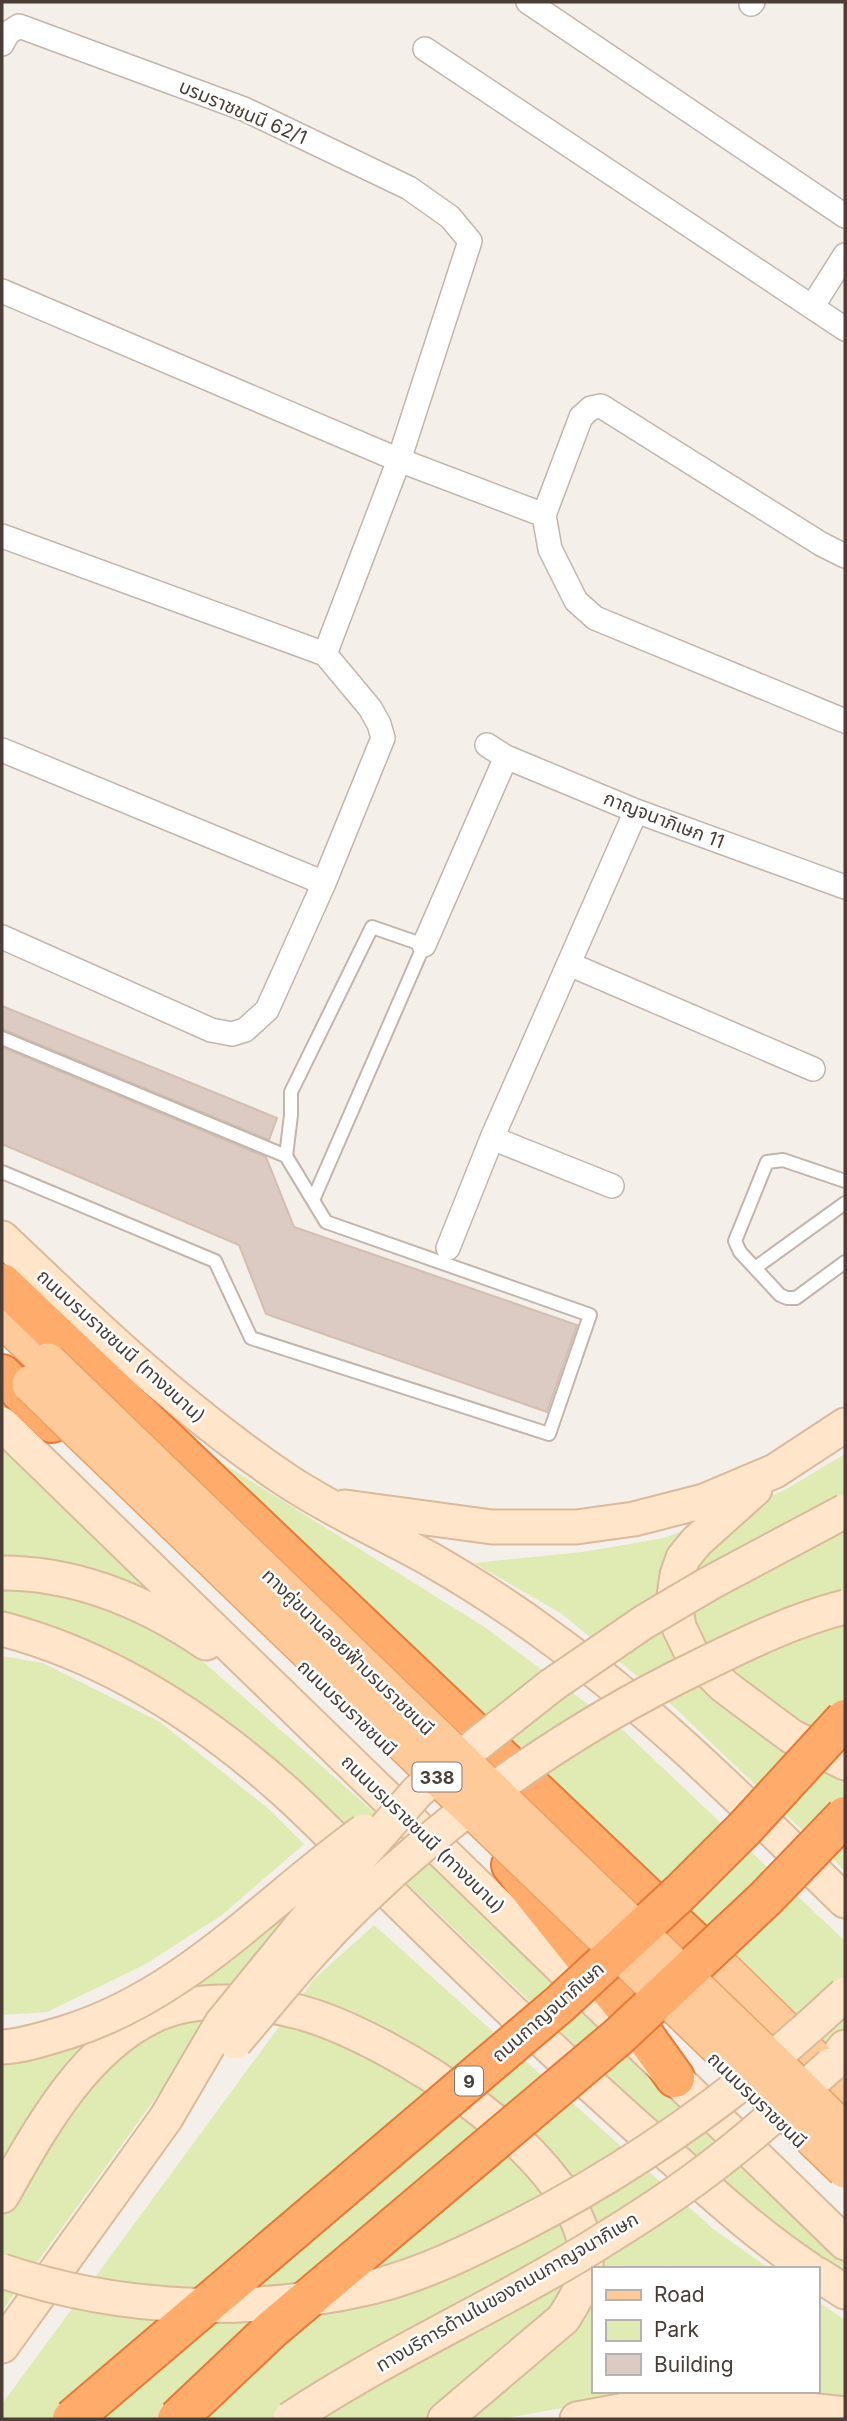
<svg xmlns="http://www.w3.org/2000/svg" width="847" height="2421" viewBox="0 0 847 2421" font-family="Inter,'Noto Sans Thai',sans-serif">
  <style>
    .green { fill: #dfebb2 }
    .building { fill: #dbcbc2; stroke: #d3beb2; stroke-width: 2 }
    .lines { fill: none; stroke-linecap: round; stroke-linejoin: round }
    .lane-casing { stroke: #c2b5ac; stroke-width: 16 }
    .street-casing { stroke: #c2b5ac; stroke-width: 26 }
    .secondary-casing { stroke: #daba9a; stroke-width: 37 }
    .primary-casing { stroke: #e9a265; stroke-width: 40 }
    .highway-casing { stroke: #e47a36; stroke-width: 42 }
    .lane { stroke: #fff; stroke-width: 12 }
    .street { stroke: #fff; stroke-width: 23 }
    .secondary { stroke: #ffe6ca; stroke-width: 33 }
    .primary { stroke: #ffca99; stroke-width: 37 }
    .highway { stroke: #ffab6b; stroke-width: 38 }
    .secondary-bridge-casing { stroke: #daba9a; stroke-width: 37; stroke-linecap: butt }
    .primary-bridge-casing { stroke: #e9a265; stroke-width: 40; stroke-linecap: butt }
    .highway-bridge-casing { stroke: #e47a36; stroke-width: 42; stroke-linecap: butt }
    .secondary-bridge { stroke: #ffe6ca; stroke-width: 33 }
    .primary-bridge { stroke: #ffca99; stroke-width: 37 }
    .highway-bridge { stroke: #ffab6b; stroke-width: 38 }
    .labels { text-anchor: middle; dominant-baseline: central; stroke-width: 5; stroke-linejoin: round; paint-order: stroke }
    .shield { fill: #fff; stroke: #807873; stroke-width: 2 }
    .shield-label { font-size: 18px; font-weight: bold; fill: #4a3e37 }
    .street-label { font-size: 19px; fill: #4a3e37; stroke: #fff }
  </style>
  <rect width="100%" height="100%" fill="#f5efea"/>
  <path class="green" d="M163 1426 486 1628 625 1732 845 1941V2084Z
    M2 1443 158 1595 2 1557Z
    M845 1454V1871L674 1707 562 1614 474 1563 583 1552 664 1538 783 1491Z
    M2 1583 47 1584 133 1612 199 1658 459 1887 845 2258V2276L743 2206 344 1823 155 1674 24 1620 2 1616Z
    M2 1656 43 1663 160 1722 270 1810 304 1844 222 1915 144 1965 47 2012 2 2015Z
    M296 1903 2 2311V2058Z
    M374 1925 712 2228 770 2269H593V2391H655L501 2419H2V2404L314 1979Z
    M817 2301 845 2320V2399L710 2391H817Z"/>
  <path class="building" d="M2 1006 277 1118 269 1140 2 1029Z
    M2 1047 266 1157 294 1227 577 1325 547 1412 266 1314 239 1245 2 1144Z"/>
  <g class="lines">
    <defs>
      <path id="lane" d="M2 1038 286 1156 326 1222 590 1315 549 1434 251 1338 215 1261 2 1172
        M286 1156 291 1115V1092L372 927 424 945 313 1200
        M845 1181 783 1160 767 1162 735 1241 740 1252 780 1295 787 1298H796L845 1262
        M755 1268 845 1203"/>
      <path id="street" d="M528 2 845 216
        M751 4 753 2
        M2 44 8 33 19 26 244 109 409 188 450 217 470 241 399 460 325 654
        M425 49 845 329
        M2 291 399 460 544 515 550 549 576 601 595 618 845 721
        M812 307 845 255
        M544 515 581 417 591 408 601 406 821 544 845 556
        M2 536 325 654 370 708 379 724 383 738 324 883 267 1010 245 1030 232 1034 211 1030 2 937
        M487 745 506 757 636 811 845 887
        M2 750 324 883
        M424 945 506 757
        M569 964 813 1069
        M492 1138 612 1186
        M448 1248 492 1138 636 811"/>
      <path id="secondary" d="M2 1238C92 1324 182 1410 286 1480 331 1510 381 1532 428 1558 470 1582 512 1609 551 1638 658 1715 751 1810 845 1901
        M2 1424 845 2243
        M755 1489 697 1541 683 1558 677 1575 674 1596 679 1627 692 1654 724 1686 791 1736 845 1763
        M345 1507 492 1527H576L634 1519 704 1501 775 1471 845 1425
        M2 1573C77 1573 144 1601 206 1643
        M2 1629C109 1657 206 1720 288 1794 325 1828 359 1864 395 1898 484 1986 575 2073 669 2155 714 2195 759 2236 809 2269
        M831 2065 845 2047
        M2 2196C39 2131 82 2050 153 2016 194 1996 255 2000 299 2012 387 2035 594 2161 586 2266 584 2286 574 2302 563 2319L445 2419
        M817 2274 845 2292
        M2 2346 166 2118
        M577 2419 636 2408 697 2406 762 2405 845 2414"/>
      <path id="primary" d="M2 1318 48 1362
        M701 1948 845 2089"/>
      <path id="highway" d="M2 1283 701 1948
        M2 1374 52 1423
        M511 1865 625 2008 675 2078"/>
    </defs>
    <use href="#lane" class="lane-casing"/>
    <use href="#street" class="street-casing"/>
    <use href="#secondary" class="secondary-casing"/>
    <use href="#primary" class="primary-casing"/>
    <use href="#highway" class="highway-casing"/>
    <use href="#lane" class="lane"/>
    <use href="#street" class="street"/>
    <use href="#secondary" class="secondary"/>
    <use href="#primary" class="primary"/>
    <use href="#highway" class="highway"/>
    <defs>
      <path id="secondary-bridge" d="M235 2042C275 1995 314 1946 359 1903 457 1808 574 1727 698 1667 745 1644 793 1620 845 1607
        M2 2047C22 2046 44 2039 64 2033 185 1996 265 1902 364 1831
        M166 2118 221 2024 323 1899 418 1791 552 1685 644 1622 710 1583 845 1511
        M2 2271C121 2311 250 2316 372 2287 424 2274 472 2250 519 2226 638 2165 748 2086 845 1994
        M290 2419C392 2351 505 2303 608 2237 652 2210 695 2181 734 2149 768 2122 799 2093 831 2065"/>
      <path id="primary-bridge" d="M48 1362 845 2132
        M31 1384 845 2169"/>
      <path id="highway-bridge" d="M72 2419 561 2003 681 1892 745 1828 845 1719
        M177 2419 271 2330 618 2037 766 1898 845 1816"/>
    </defs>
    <use href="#secondary-bridge" class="secondary-bridge-casing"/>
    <use href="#primary-bridge" class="primary-bridge-casing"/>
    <use href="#highway-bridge" class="highway-bridge-casing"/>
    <use href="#secondary-bridge" class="secondary-bridge"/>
    <use href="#primary-bridge" class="primary-bridge"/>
    <use href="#highway-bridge" class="highway-bridge"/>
  </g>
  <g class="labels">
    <g class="shield">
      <rect x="412.5" y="1762.5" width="49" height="29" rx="5"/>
      <rect x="455" y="2066.5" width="28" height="29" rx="5"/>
    </g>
    <g class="shield-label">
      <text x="437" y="1777">338</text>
      <text x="469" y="2081">9</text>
    </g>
    <g class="street-label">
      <text transform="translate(243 112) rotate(23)">บรมราชชนนี 62/1</text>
      <text transform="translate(664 820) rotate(21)">กาญจนาภิเษก 11</text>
      <text transform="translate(121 1346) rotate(42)">ถนนบรมราชชนนี (ทางขนาน)</text>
      <text transform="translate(348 1652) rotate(44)">ทางคู่ขนานลอยฟ้าบรมราชชนนี</text>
      <text transform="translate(347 1708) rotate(44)">ถนนบรมราชชนนี</text>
      <text transform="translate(423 1834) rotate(44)">ถนนบรมราชชนนี (ทางขนาน)</text>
      <text transform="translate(548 2012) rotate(-41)">ถนนกาญจนาภิเษก</text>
      <text transform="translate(757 2100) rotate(44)">ถนนบรมราชชนนี</text>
      <text transform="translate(507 2292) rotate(-30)">ทางบริการด้านในของถนนกาญจนาภิเษก</text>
    </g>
  </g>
  <rect width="847" height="2421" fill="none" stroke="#4a3e37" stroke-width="7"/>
  <rect x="592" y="2267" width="228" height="126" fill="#ffffff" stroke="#b7b2af" stroke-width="2"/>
  <rect x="606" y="2290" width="35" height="10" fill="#ffca99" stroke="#b7b2af" stroke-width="2"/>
  <text x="654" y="2302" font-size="21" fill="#4a3e37">Road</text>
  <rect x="606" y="2320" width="35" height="21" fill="#dfebb2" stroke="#b7b2af" stroke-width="2"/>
  <text x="654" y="2337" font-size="21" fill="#4a3e37">Park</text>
  <rect x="606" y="2354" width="35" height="21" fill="#dbcbc2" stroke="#b7b2af" stroke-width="2"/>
  <text x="654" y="2372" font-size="21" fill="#4a3e37">Building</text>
</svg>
